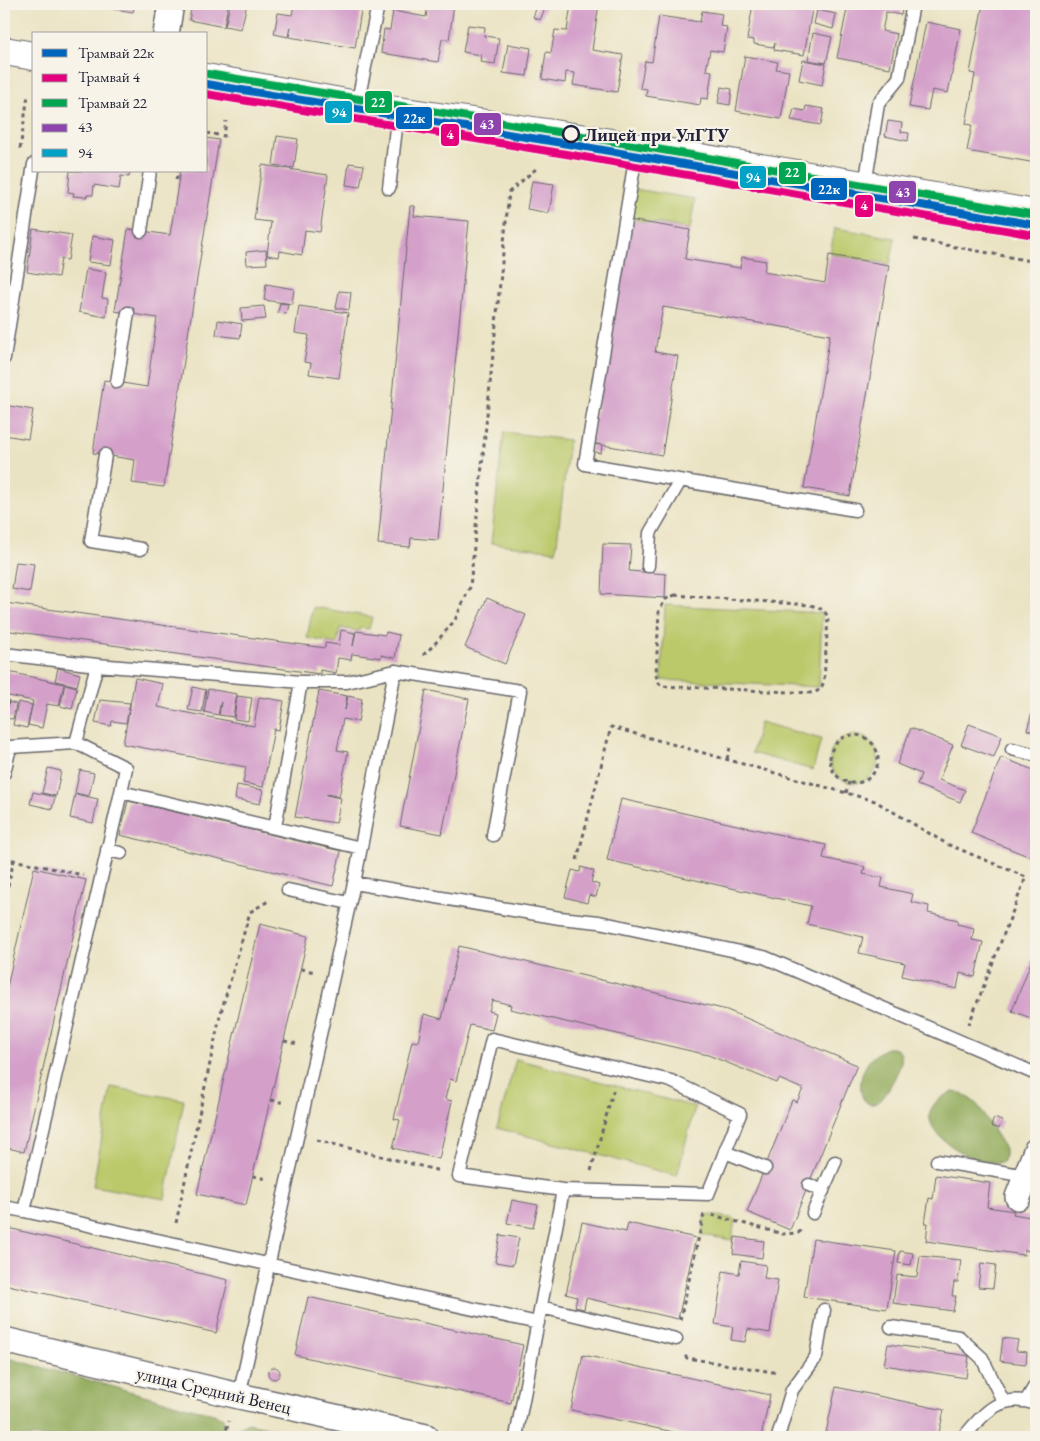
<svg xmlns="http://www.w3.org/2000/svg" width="1040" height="1441" viewBox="0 0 1040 1441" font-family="'EB Garamond',serif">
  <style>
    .green { fill: #bbc96b; stroke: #6e7653 }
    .forest { fill: #94ad5f; stroke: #5b684d }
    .building { fill: #d4a0ca }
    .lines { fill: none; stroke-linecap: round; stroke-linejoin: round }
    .service-casing { stroke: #68666b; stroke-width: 15 }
    .minor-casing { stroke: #68666b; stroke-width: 28 }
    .tertiary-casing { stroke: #68666b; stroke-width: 30 }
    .path { stroke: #68666b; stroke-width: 3; stroke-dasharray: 4 4; stroke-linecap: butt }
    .service { stroke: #fff; stroke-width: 12 }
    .minor { stroke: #fff; stroke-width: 25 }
    .tertiary { stroke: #fff; stroke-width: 28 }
    .bus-1-casing { stroke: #f7f3e8; stroke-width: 11 }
    .bus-2-casing { stroke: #f7f3e8; stroke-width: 11 }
    .bus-1 { stroke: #8e44ad; stroke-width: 8 }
    .bus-2 { stroke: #02a2c7; stroke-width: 8 }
    .tram-1-casing { stroke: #f7f3e8; stroke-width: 11 }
    .tram-2-casing { stroke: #f7f3e8; stroke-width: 11 }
    .tram-3-casing { stroke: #f7f3e8; stroke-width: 11 }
    .tram-1 { stroke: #0065bd; stroke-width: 8 }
    .tram-2 { stroke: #e5007d; stroke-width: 8 }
    .tram-3 { stroke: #00a651; stroke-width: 8 }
    .stop-dot { fill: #f7f3e8; stroke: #22223b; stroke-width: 2.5 }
    .labels { text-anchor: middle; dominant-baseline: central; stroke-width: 4.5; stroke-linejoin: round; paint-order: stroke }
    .stop-label { font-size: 18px; font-weight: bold; fill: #22223b; stroke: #f7f3e8; text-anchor: start }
    .street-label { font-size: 18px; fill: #22223b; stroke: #f7f3e8 }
    .line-badge { stroke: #f7f3e8; stroke-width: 2 }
    .badge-label { font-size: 14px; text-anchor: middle; font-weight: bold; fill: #fff }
  </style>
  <rect width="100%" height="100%" fill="#f7f3e8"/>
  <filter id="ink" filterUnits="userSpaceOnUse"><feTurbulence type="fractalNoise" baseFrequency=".02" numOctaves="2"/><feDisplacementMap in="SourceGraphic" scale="10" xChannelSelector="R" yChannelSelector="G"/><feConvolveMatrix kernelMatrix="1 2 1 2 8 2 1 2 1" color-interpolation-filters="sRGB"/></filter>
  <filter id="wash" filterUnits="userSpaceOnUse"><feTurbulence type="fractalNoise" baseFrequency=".0096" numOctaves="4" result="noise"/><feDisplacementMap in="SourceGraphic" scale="20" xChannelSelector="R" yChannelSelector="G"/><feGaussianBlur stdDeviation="1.12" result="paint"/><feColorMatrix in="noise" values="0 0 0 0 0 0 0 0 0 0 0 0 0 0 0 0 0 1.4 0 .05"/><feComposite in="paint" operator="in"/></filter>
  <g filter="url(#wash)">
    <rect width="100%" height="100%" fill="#eae3c3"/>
    <path class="green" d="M635 189 695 199 690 229 630 219Z
      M835 228 895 238 890 264 830 254Z
      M504 432 569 440 556 551 491 543Z
      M665 605 822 613 819 687 661 680Z
      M313 607 372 617 369 629 360 628 359 631 340 628 337 644 307 638Z
      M760 722 821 739 813 770 752 753Z
      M830 759a24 24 0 1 1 48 0a24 24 0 1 1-48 0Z
      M516 1059 695 1107 677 1176 497 1128Z
      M111 1087 184 1100 165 1199 93 1186Z
      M705 1214 735 1219 732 1240 702 1235Z"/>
    <path class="forest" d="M887 1048C910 1047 900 1067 894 1079 890 1086 886 1096 879 1101 858 1118 848 1063 887 1048Z
      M952 1092 962 1093 977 1104 1005 1149V1156L1002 1162C980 1171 888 1120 952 1092Z
      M4 1357 217 1415 223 1418 225 1427 220 1437H4Z
      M249 1423 311 1437H233L238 1427Z"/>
    <g id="blocks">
      <path class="building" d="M102 4H135L133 12 102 7Z
        M192 4H228L224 27 189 20Z
        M230 4H247L241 29 225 26Z
        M294 4H362L355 48 289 37 290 27 288 37 274 34 278 13 292 15Z
        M428 4H454L449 40 442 39 438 62 381 53 384 29 390 30 393 11 426 17Z
        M538 4H547L540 20 533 17Z
        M571 4H599L592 50 623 55 617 92 573 85 575 73 566 72 565 83 542 79 546 52 551 53 555 30 567 31Z
        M753 4H813L804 55 774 50 775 43 773 47 754 44V40L747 39Z
        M848 4H903L901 15 886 12 882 31 897 34 890 68 837 58Z
        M983 4H1036V163L967 151 972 125 966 124 975 74 970 73Z
        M817 10 836 14 833 29 814 24Z
        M702 11 722 14 720 26 727 27 723 52 710 50 706 70 712 71 708 99 701 98 700 105 646 96 647 89 640 88 645 61 652 62 659 16 700 22Z
        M926 22 961 29 948 93 932 90 928 110 909 107Z
        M468 25 485 27 484 36 499 38 495 64 480 62 481 55 463 52Z
        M813 33 832 37 826 63 808 60Z
        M508 44 531 48 527 76 503 73Z
        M745 56 778 62 776 69 789 71 781 119 736 111Z
        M803 60 826 64 822 85 799 80Z
        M721 87 732 89 730 105 718 103Z
        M806 106 824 109 821 125 791 120 794 109 805 111Z
        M888 121 902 123 901 132 909 133 908 141 885 136Z
        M277 136 298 139 294 168 273 165Z
        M206 138 219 140 164 487 132 483 135 460 93 453 104 380 147 387 157 318 115 311 128 229 170 235 180 171H206Z
        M4 142 9 143 5 171H4Z
        M349 163 364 165 360 187 346 185Z
        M262 165 328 175 320 232 305 230 302 255 280 251 279 257 267 255 271 222 254 220Z
        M70 171H130L129 177 121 176 119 189 94 185 93 195H87V197L73 196 74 193 68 192Z
        M532 181 554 184 549 213 527 209Z
        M410 206H415L414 216 469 221 438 540 411 538 410 547 378 544Z
        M629 220 690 230 685 259 740 268 742 257 766 261 764 272 825 283 829 255 889 265 850 496 804 488 830 335 663 307 655 352 678 356 662 455 591 443Z
        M33 229 72 235 68 260 61 259 58 277 27 272Z
        M92 236 115 240 111 265 88 262Z
        M266 250 267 264 247 265 246 252Z
        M86 269 106 272 102 298 108 299 106 317 79 312Z
        M266 284 294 289 292 304 264 300Z
        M339 291 351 292 349 310 336 308Z
        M280 303 288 304 286 314 278 313Z
        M264 306 266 319 242 321 241 308Z
        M299 306 348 313 339 378 309 374 311 363 304 362 309 335 295 333Z
        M218 320 242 324 240 338 216 335Z
        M4 405 33 410 28 439 4 435Z
        M592 444 602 445 601 453 590 451Z
        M603 544 631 545 629 571 666 574 665 598 601 594Z
        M16 562 34 564 30 592 12 589Z
        M487 598 526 615 505 664 465 647Z
        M5 603 325 648V643L339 645 341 630 355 633 353 646 356 631 385 635 386 632 399 635 395 658 381 655V658L352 654 351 660 338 658 336 673 320 670V674L4 630Z
        M58 668 80 674 77 686 55 681Z
        M4 671 64 684 59 706 47 704 42 728 28 725 33 701 4 695Z
        M135 678 163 684 158 707 254 726 259 697 284 701 279 730 274 729 263 787 243 783 246 767 123 744Z
        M65 684 77 687 72 709 60 706Z
        M193 687 206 690 202 712 188 710Z
        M208 689 237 694 233 717 219 715 221 702 218 715 204 712Z
        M426 690 469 699 442 834 400 826Z
        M319 691 347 696 345 710 348 696 362 699 358 722 343 719 337 750 348 752 339 797 327 794 326 795 341 798 336 823 295 817Z
        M237 696 252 698 248 721 234 719Z
        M4 699 9 700 7 711 9 702 16 704 13 719 4 718Z
        M100 700 130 703 126 723 112 721 111 726 95 723Z
        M18 702 32 705 27 728 13 725Z
        M1032 713 1036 715V732L1027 730Z
        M969 724 1002 736 994 757 961 745Z
        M911 728 953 745 939 780 965 790 960 802 917 785 921 774 897 764Z
        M1001 757 1036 771V841L1030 857 971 833Z
        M48 768 61 771 56 796 42 793Z
        M80 770 94 773 89 796 75 793Z
        M237 785 263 790 260 804 235 799Z
        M33 792 55 797 52 809 30 804Z
        M75 794 98 799 93 823 70 818Z
        M621 799 826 845 823 858 865 867 863 874 883 878 881 887 913 894 911 902 929 906 928 913 958 920 957 924 974 928 972 940 983 942 975 977 960 973 957 989 902 976 905 963 859 953 863 937 807 924 811 906 607 860Z
        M128 801 341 851 333 886 120 835Z
        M581 867 594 871 591 882 599 885 596 897 589 895 587 903 565 897 572 870 580 872Z
        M34 868 86 880 24 1152 4 1147V1000Z
        M260 924 308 936 246 1205 197 1194Z
        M459 946 727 1010 857 1065 790 1230 747 1212 792 1100 797 1102 803 1089 779 1079 777 1083 708 1055 510 1009 511 1005 492 1000 489 1011 496 1013 492 1030 470 1025 456 1081 450 1079 445 1099 452 1101 439 1159 393 1148 400 1120 394 1119 412 1041 418 1042 424 1014 442 1019Z
        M1036 949V1020L1012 1011Z
        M994 1118 1002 1121 999 1129 991 1126Z
        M936 1175 990 1183 987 1207 1014 1211 1013 1214 1030 1217 1029 1222 1033 1223 1029 1251 1025 1250 1024 1255 926 1241 928 1223H925L929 1198 933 1199Z
        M512 1200 538 1205 533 1228 507 1223Z
        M582 1222 626 1232 628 1223 696 1238 678 1319 586 1298 584 1309 575 1307 577 1297 566 1294Z
        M4 1227 228 1280 216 1333 4 1284Z
        M500 1235 519 1238 513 1265 495 1262Z
        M735 1237 764 1241 762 1258 733 1254Z
        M813 1239 896 1251 887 1309 804 1297Z
        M900 1251 913 1253 911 1265 898 1263Z
        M920 1256 961 1260 958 1282H954L952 1296H956L953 1311 893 1303 897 1275 917 1277Z
        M741 1261 766 1265 764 1278 778 1280 770 1333 748 1329 745 1342 731 1340 733 1327 715 1324 723 1271 739 1274Z
        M981 1263 996 1265 993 1288 978 1287Z
        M308 1297 523 1345 511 1403 295 1355Z
        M1003 1338 1018 1340 1016 1351 1027 1352 1026 1364 1000 1361Z
        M888 1344 969 1356 966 1378 884 1365Z
        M583 1355 770 1395 761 1437 742 1433 741 1437H697L571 1410Z
        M268 1373a6 6 0 1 1 12 0a6 6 0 1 1-12 0Z
        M836 1387 944 1410 938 1437H825Z"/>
    </g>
  </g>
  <g filter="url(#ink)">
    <use href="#blocks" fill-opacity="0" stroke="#68666b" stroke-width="1"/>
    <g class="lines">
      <defs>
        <path id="service" d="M357 105 378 5 377 4
          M637 148 585 464 855 510
          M865 185 878 104 899 78 913 4
          M389 188 398 111
          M141 231 150 171
          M4 358 34 164
          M117 382 128 313
          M105 455 91 541 141 549
          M648 566 650 533 680 481
          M4 654 97 665
          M76 743 126 768 121 792
          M1012 749 1036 755
          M4 773 10 747 76 743 97 665 301 682H347L395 671 520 691 493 835
          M275 827 301 682
          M361 848 121 792 24 1211 538 1323
          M107 850 121 853
          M354 883 560 918 599 922 764 957 1036 1074
          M288 890 349 903
          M937 1161 1026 1176
          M809 1185 823 1191
          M563 1190 459 1176 492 1039 671 1081 740 1114 725 1152
          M4 1207 24 1211
          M813 1213 835 1162
          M541 1307 676 1339
          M891 1327 959 1337 982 1358 1003 1401
          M239 1396 354 883 395 671
          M1026 1401 1036 1384
          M516 1437 563 1190 708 1194 725 1152 765 1168
          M778 1437 792 1390 816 1357 824 1310
          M964 1437C985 1412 1001 1392 1036 1404"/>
        <path id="minor" d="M166 34 171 4
          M1018 1197 1036 1151
          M4 1340 239 1396 426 1437"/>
        <path id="tertiary" d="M4 51 34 56
          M206 78 357 105 587 139 1036 214"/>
      </defs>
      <use href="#service" class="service-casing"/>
      <use href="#minor" class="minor-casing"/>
      <use href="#tertiary" class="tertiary-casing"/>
      <path class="path" d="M206 133 224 136 226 121
        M20 149 28 95
        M176 180 178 171
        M914 239 1036 262
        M675 595 810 605C818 607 825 609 828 618L824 681C822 687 819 692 812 693L661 686 657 680 656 674 659 610 666 599Z
        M423 655 433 646 455 620 470 587 509 192 537 168
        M830 759a24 24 0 1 1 48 0a24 24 0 1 1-48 0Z
        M727 759 730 748
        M846 793 849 782
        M4 858 83 875
        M577 860 611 727 875 801 947 844 1026 877 969 1024
        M4 902 14 860
        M301 969 315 972
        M284 1041 298 1044
        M271 1100 285 1103
        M317 1140 440 1171
        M591 1171 614 1088
        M253 1176 267 1179
        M712 1215 783 1234 798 1233 802 1230
        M176 1223 220 1016 250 912 270 900
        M680 1320 704 1214
        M685 1356 687 1358 779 1373
        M224 1437 229 1421"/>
      <use href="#service" class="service"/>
      <use href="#minor" class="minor"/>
      <use href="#tertiary" class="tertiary"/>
      <defs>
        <path id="bus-1" d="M206 78 357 105 587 139 1036 214"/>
        <path id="bus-2" d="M206 88 355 115 585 149 1034 224"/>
      </defs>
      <use href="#bus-1" class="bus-1-casing"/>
      <use href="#bus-2" class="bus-2-casing"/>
      <use href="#bus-1" class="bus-1"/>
      <use href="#bus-2" class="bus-2"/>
      <defs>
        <path id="tram-1" d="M206 84 586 147 1036 225"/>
        <path id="tram-2" d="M206 94 584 157 1034 235"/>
        <path id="tram-3" d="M208 74 588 137 1036 215"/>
      </defs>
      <use href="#tram-1" class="tram-1-casing"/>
      <use href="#tram-2" class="tram-2-casing"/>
      <use href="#tram-3" class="tram-3-casing"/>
      <use href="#tram-1" class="tram-1"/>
      <use href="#tram-2" class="tram-2"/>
      <use href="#tram-3" class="tram-3"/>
    </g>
  </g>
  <circle class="stop-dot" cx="571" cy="134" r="8"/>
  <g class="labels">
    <g class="stop-label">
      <text x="584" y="134">Лицей при УлГТУ</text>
    </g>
    <g class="street-label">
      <text transform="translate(214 1390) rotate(13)">улица Средний Венец</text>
    </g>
  </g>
  <g class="line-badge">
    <rect x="364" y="90" width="29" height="24" rx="5" fill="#00a651"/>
    <rect x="324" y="100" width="29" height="24" rx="5" fill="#02a2c7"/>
    <rect x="395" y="106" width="38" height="24" rx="5" fill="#0065bd"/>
    <rect x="473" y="112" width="29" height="24" rx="5" fill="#8e44ad"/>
    <rect x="440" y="123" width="20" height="24" rx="5" fill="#e5007d"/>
    <rect x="778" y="161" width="29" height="24" rx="5" fill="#00a651"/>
    <rect x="739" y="165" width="28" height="24" rx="5" fill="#02a2c7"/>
    <rect x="810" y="177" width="38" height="24" rx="5" fill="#0065bd"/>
    <rect x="888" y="180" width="29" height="24" rx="5" fill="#8e44ad"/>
    <rect x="854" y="194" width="20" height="24" rx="5" fill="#e5007d"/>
  </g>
  <g class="badge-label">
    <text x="378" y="107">22</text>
    <text x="339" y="117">94</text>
    <text x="414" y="123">22к</text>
    <text x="487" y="129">43</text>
    <text x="450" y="139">4</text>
    <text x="792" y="177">22</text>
    <text x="753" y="182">94</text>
    <text x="829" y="194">22к</text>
    <text x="903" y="197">43</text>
    <text x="864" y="210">4</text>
  </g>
  <rect width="1040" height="1441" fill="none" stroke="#f7f3e8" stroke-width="20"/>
  <rect x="32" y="32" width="175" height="140" fill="#f7f3e8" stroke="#a29fa3"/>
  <rect x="42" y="49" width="25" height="8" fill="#0065bd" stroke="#a29fa3"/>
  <text x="78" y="58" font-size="15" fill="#22223b">Трамвай 22к</text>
  <rect x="42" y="74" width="25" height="8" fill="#e5007d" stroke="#a29fa3"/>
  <text x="78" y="82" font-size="15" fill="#22223b">Трамвай 4</text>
  <rect x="42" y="99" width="25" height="8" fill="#00a651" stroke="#a29fa3"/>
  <text x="78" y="108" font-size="15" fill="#22223b">Трамвай 22</text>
  <rect x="42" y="124" width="25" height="8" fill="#8e44ad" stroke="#a29fa3"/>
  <text x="78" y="132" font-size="15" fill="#22223b">43</text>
  <rect x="42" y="149" width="25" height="8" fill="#02a2c7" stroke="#a29fa3"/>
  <text x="78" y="158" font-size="15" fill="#22223b">94</text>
</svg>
